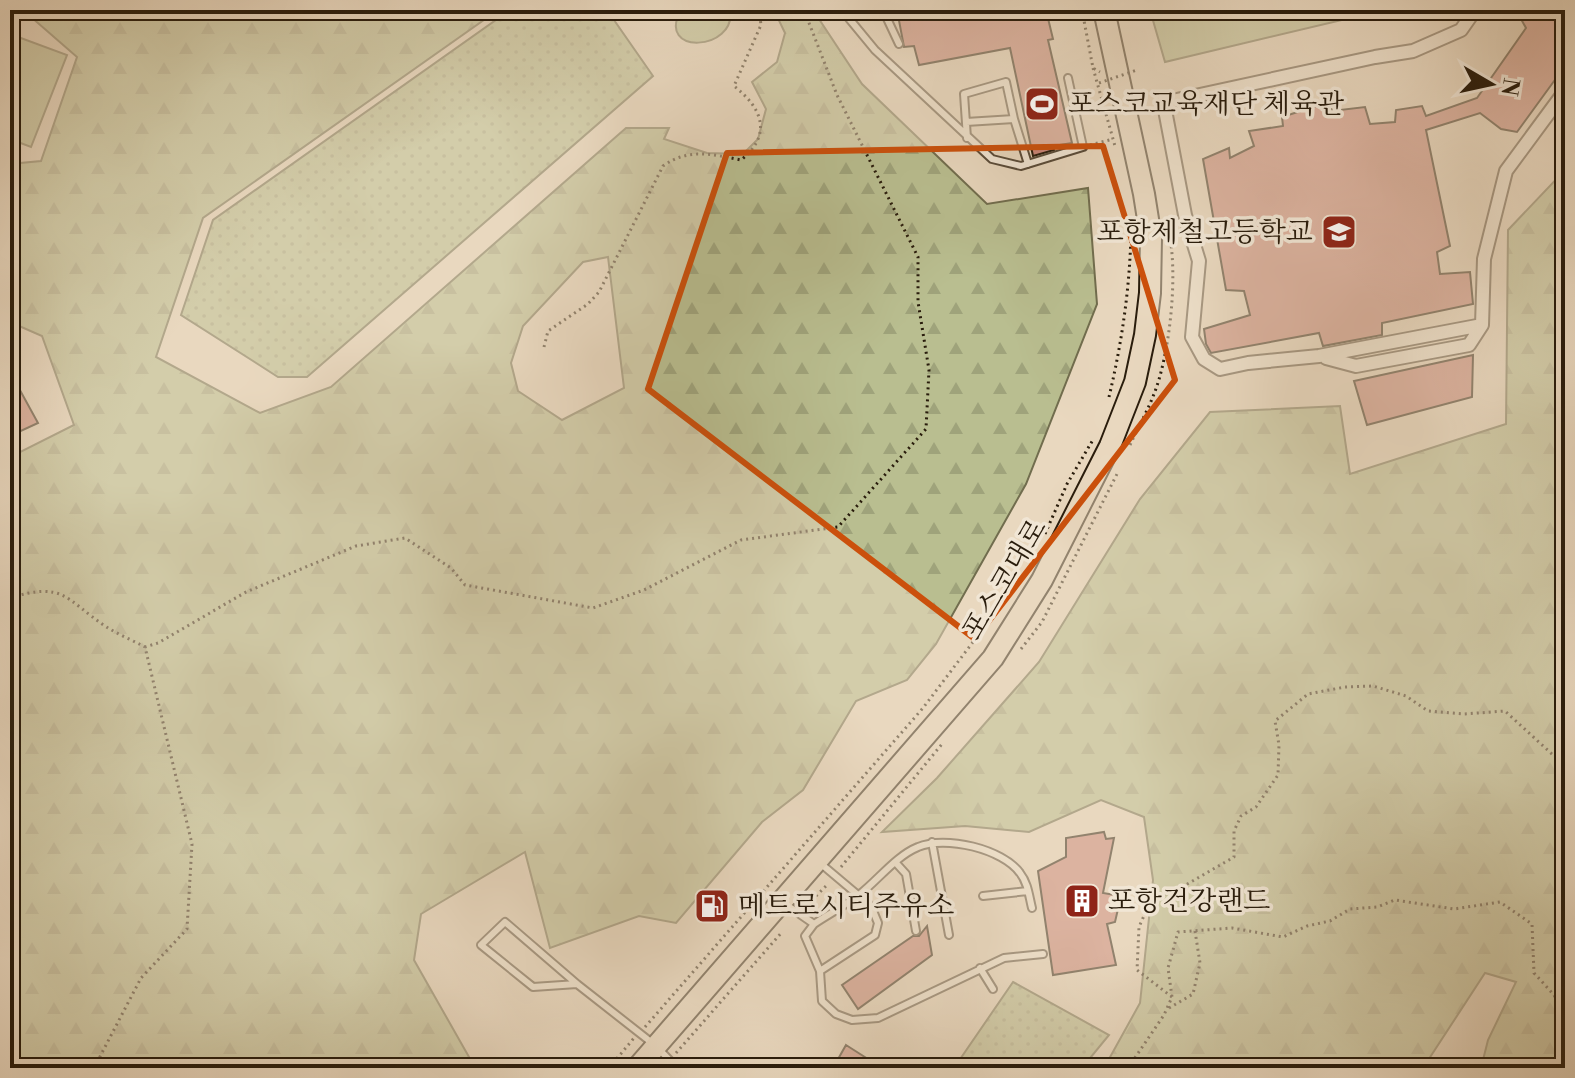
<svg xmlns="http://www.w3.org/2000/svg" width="1575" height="1078" viewBox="0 0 1575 1078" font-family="'Libre Bodoni','Noto Serif KR',serif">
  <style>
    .grass { fill: url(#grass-dots); stroke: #716d4e; stroke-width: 2 }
    .forest { fill: url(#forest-firs); stroke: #716d4e; stroke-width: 2; fill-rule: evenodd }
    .green { fill: #b9be90; stroke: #716d4e; stroke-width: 2 }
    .building { fill: #cc867a; stroke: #291c0c; stroke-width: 2 }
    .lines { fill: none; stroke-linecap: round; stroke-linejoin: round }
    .lane-casing { stroke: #594b39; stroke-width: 10 }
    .street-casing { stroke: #594b39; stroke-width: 16 }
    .primary-casing { stroke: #291c0c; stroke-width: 24 }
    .path { stroke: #291c0c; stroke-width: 3; stroke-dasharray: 2 4; stroke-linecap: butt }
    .lane { stroke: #f1e6d5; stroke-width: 6 }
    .street { stroke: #f1e6d5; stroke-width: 12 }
    .primary { stroke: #e9d8bf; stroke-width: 20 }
    .path-bridge { stroke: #291c0c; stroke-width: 3; stroke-dasharray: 2 4; stroke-linecap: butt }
    .marked { fill: none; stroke: #cb500c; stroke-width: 6; stroke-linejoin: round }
    .labels { text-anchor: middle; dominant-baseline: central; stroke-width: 7; stroke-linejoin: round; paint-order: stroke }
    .poi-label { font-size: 28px; fill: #291c0c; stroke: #f1e6d5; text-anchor: start }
    .street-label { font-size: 28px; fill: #291c0c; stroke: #f1e6d5 }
  </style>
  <defs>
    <pattern id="grass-dots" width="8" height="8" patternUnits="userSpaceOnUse" patternTransform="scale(2)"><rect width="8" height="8" fill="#b9be90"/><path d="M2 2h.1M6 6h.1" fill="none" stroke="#9fa37b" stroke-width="1.8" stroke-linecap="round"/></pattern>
    <pattern id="forest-firs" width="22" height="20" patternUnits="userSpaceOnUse" patternTransform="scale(2)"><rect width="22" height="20" fill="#b9be90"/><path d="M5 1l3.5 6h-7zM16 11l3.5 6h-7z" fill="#9fa37b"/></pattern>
  </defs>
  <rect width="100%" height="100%" fill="#e9d8bf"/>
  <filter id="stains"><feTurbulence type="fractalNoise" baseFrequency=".0025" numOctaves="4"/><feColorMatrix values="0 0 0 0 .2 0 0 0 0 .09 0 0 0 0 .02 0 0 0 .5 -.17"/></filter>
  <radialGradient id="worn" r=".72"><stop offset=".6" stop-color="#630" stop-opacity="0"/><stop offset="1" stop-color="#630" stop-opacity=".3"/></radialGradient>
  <path class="grass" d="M510 10H607L653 76 307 377H278L181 315 213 220Z
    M1013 982 1109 1035 1082 1068H954Z"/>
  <path class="forest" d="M23 10H498L203 218 156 357 260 413 331 387 626 128H669L664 139 707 153 743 154 758 139 766 109 752 82 777 62 785 33 774 10H813L862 84 987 204 1088 188 1097 304 1026 484 936 644 907 680 856 701 803 790 762 822 676 923 639 916 550 948 525 852 421 914 414 960 469 1057 462 1068H10V457L74 425 42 336 10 322V164L41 161 77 57ZM608 257 624 388 562 420 518 391 511 363 523 326 583 262Z
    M1565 170V1068H1481L1488 1040 1516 982 1485 973 1423 1068H1104L1140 1003 1153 880 1144 817 1101 800 1029 832 965 826 882 832 937 778 1039 662 1140 499 1210 412 1340 406 1350 474 1506 424 1508 230Z"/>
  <path class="green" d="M681 10H730C737 51 655 56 681 10Z
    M1150 10H1384L1165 62Z
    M10 34 67 55 31 147 10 139Z"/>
  <path class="building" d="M897 10H1046L1053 39 1048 40 1072 143 1053 146 1054 150 1033 156 1010 48 919 65 914 46 904 47Z
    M1527 10H1565V66L1517 132 1501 129 1480 113 1426 130 1450 246 1437 252 1440 274 1470 272 1473 304 1382 323V335L1323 346 1319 333 1211 353 1206 344 1204 329 1250 315 1244 291 1226 290 1203 159 1229 148 1230 158 1254 146 1249 131 1283 126 1282 117 1329 102 1332 111 1365 107 1370 124 1395 122 1396 110 1422 106 1426 116 1477 98 1526 28 1521 19Z
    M1473 355 1472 397 1367 425 1354 381Z
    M10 372 38 423 10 436Z
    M1104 832 1106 839 1114 838 1103 893 1121 896 1115 922 1107 924 1116 965 1053 975 1038 871 1066 857V838Z
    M927 926 932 955 858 1009 842 985 913 936H919Z
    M846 1045 882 1068H833Z"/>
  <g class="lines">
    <defs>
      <path id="lane" d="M842 10 875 50 992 159 1021 166 1083 147 1068 78
        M883 10 899 44
        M1014 119 1028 164
        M966 122 1014 119 1006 82 964 94 967 138
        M932 842 949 935
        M896 863 906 874 916 931
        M983 896 1028 891
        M785 904 814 924C829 914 846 905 860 894 879 879 896 856 918 847 945 835 1003 849 1020 873 1028 883 1029 896 1032 908
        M814 924 805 936 820 971 822 1001 836 1014 852 1020 878 1018 1004 958 1043 954
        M980 968 993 989
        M820 971 875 935 878 923 871 906 820 863
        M577 984 533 987 481 945 505 922 577 984 656 1046 677 1068"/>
      <path id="street" d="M1475 10 1461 30 1413 51 1375 57 1172 101 1165 110 1185 215 1199 261 1192 337 1204 359 1220 369 1248 363 1319 356 1482 325
        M1326 358 1356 366 1469 345 1482 325 1484 259 1506 171 1565 91"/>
      <path id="primary" d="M637 1068 993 658 1042 580 1110 446 1135 382 1145 335 1150 293 1151 238 1144 194 1104 10"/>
    </defs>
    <use href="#lane" class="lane-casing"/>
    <use href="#street" class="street-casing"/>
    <use href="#primary" class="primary-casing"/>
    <path class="path" d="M1082 10 1093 68 1100 72
      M1093 68 1115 146
      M1090 145 1113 139
      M544 347 548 331 588 304 599 292 663 166C688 148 712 154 741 160 773 134 762 108 734 86L761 25 759 10
      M1109 397C1122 342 1130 287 1131 231
      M1130 445C1138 428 1147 412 1154 394 1170 354 1179 270 1168 229
      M1045 534 1067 484 1094 438
      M10 598C64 581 65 599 105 626 117 634 132 640 145 647
      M1021 649 1042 622 1117 474
      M841 867 942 744
      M816 896 828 884
      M1172 997 1137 970 1139 927 1151 900 1184 886 1234 857V831L1241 816 1256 807 1278 775 1279 745 1275 721 1308 694 1345 687 1373 686 1406 696 1428 711 1464 714 1505 711 1565 766
      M1169 1008 1193 994 1200 963 1195 931
      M645 1027 923 708 1023 576
      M676 1053 782 932
      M94 1068 141 978 187 929 192 844 145 647 158 643 246 592 356 546 405 538 451 568 465 585 593 608 644 590 741 540 838 527 926 429 929 370 918 302V257L837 95 804 10
      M609 1068 634 1038
      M1128 1068 1164 1015 1172 997 1168 968 1178 932 1232 928 1283 937 1307 926 1330 921 1350 909 1377 907 1395 900 1454 909 1500 902 1532 924 1534 973 1554 995 1565 1020"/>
    <use href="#lane" class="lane"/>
    <use href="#street" class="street"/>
    <use href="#primary" class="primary"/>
    <path class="path-bridge" d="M1099 83 1137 70"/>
  </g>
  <path d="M0 0H1575V1078H0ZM1103 146 1175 380 975 639 648 389 727 153Z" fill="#e9d8bf" fill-opacity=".55" fill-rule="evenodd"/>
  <path class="marked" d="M1103 146 1175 380 975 639 648 389 727 153Z"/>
  <defs>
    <symbol id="stadium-square" viewBox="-11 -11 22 22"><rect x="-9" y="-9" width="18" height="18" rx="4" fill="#8f2418" stroke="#f1e6d5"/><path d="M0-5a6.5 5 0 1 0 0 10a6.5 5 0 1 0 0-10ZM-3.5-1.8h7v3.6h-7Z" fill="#fff"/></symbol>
    <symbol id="school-square" viewBox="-11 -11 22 22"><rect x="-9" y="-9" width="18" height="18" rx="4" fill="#8f2418" stroke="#f1e6d5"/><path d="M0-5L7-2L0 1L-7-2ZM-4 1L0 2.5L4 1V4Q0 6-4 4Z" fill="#fff"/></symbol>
    <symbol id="building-square" viewBox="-11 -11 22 22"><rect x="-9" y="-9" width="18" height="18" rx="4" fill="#8f2418" stroke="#f1e6d5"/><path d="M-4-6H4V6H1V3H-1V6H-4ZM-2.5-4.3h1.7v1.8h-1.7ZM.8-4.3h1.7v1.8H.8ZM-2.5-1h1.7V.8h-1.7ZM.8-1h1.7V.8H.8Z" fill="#fff"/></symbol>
    <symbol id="fuel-square" viewBox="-11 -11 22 22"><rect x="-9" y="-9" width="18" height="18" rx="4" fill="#8f2418" stroke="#f1e6d5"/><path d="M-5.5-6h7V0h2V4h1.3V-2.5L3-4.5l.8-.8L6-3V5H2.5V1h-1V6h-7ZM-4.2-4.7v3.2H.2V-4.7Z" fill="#fff"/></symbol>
  </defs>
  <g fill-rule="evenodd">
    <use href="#stadium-square" x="1022" y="84" width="40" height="40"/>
    <use href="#school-square" x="1319" y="212" width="40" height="40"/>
    <use href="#building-square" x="1062" y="881" width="40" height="40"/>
    <use href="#fuel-square" x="692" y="886" width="40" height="40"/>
  </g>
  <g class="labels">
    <g class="poi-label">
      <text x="1068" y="104">포스코교육재단 체육관</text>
      <text x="1313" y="232" text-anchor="end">포항제철고등학교</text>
      <text x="1108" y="901">포항건강랜드</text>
      <text x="738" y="906">메트로시티주유소</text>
    </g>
    <g class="street-label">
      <text transform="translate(1005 580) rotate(-59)">포스코대로</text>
    </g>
  </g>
  <rect width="1575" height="1078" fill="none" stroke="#e9d8bf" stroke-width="40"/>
  <rect x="12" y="12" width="1551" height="1054" fill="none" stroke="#291c0c" stroke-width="4"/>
  <rect x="20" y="20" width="1535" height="1038" fill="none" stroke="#291c0c" stroke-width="2"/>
  <g transform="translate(1491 84) rotate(99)" stroke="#f1e6d5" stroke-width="6" paint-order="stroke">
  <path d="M0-6L14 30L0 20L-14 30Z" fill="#291c0c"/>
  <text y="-12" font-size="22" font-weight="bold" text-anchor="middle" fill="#291c0c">N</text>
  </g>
  <rect width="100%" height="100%" filter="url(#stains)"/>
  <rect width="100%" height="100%" fill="url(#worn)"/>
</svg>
